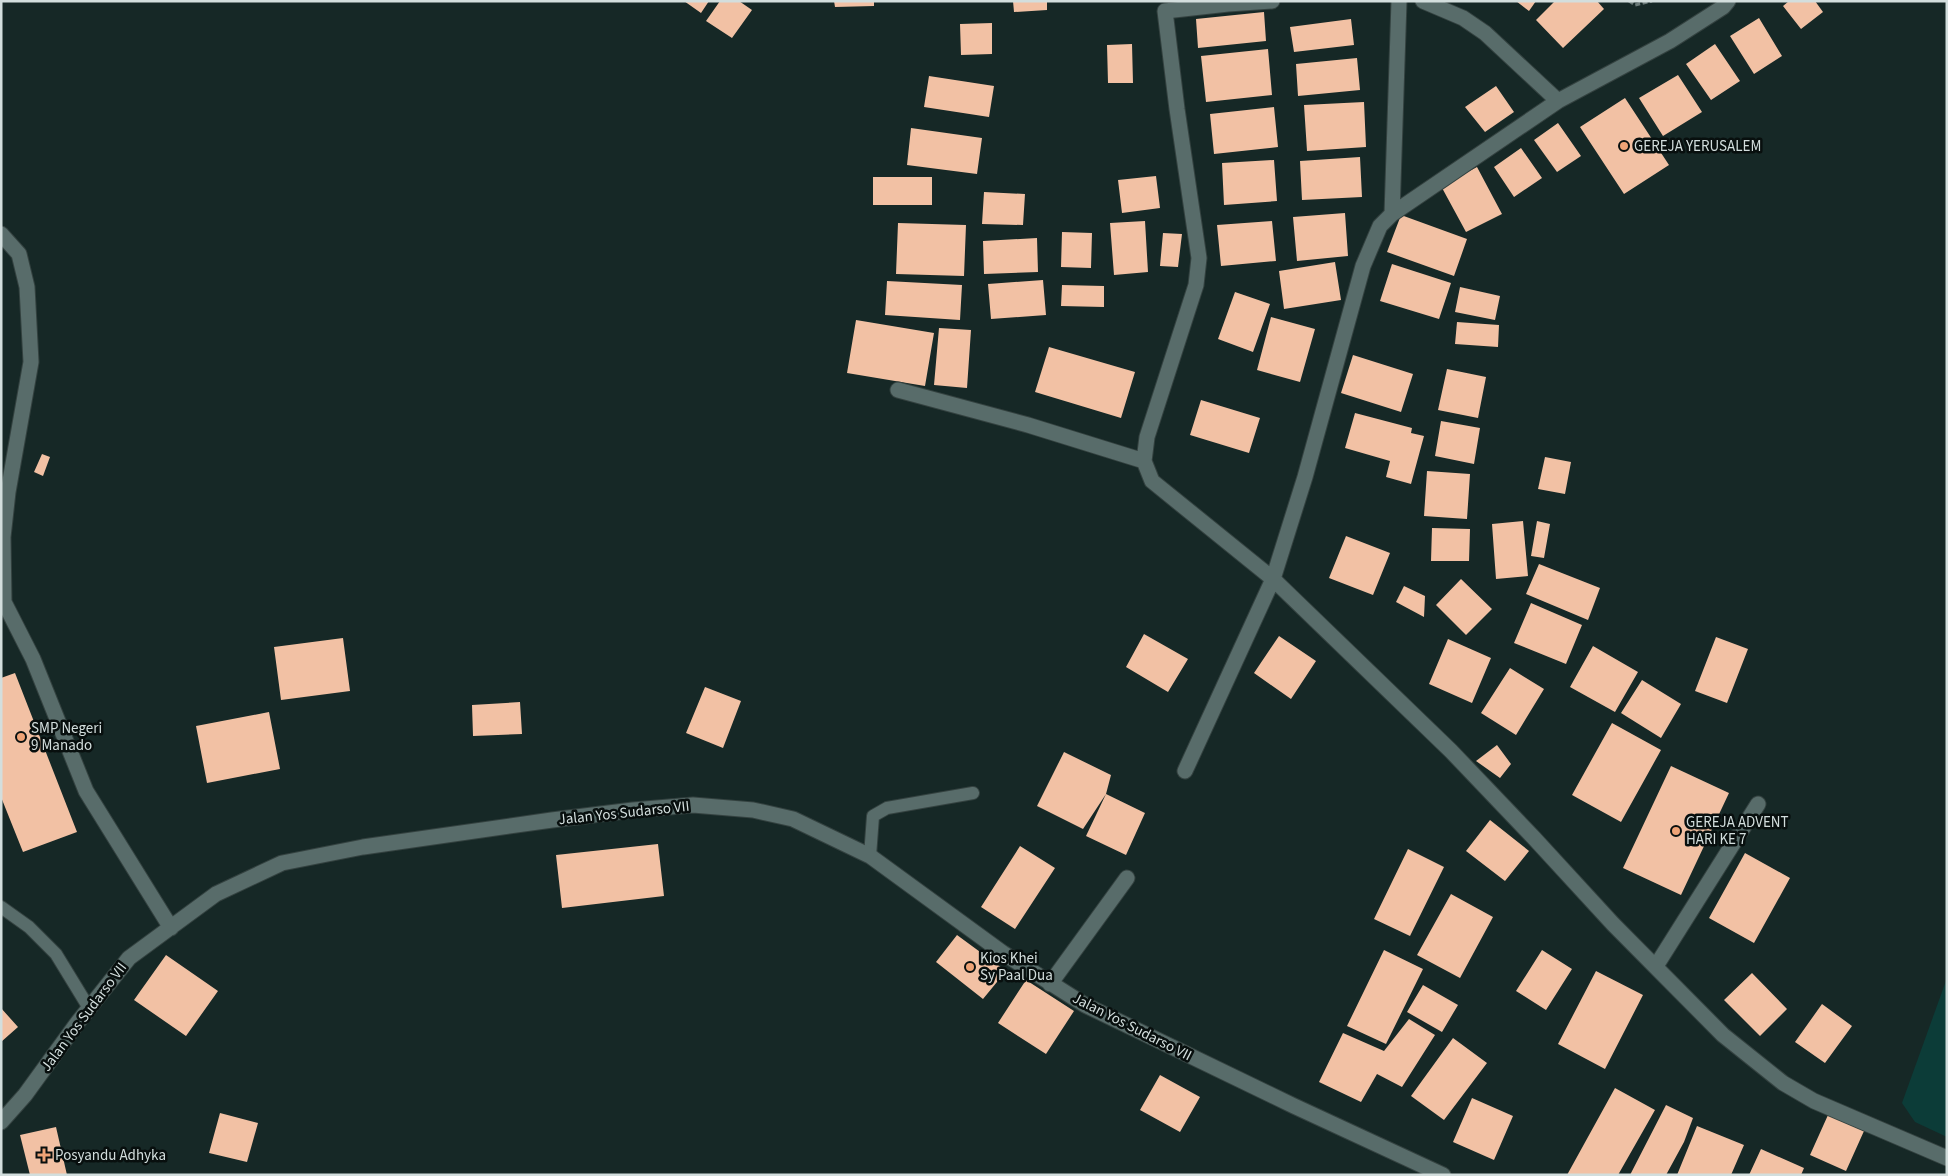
<svg xmlns="http://www.w3.org/2000/svg" width="1948" height="1176" viewBox="0 0 1948 1176" font-family="'Source Sans 3',sans-serif">
  <style>
    .green { fill: #0c3c38 }
    .building { fill: #f2c1a4 }
    .lines { fill: none; stroke-linecap: round; stroke-linejoin: round }
    .service-casing { stroke: #344240; stroke-width: 14 }
    .minor-casing { stroke: #344240; stroke-width: 17 }
    .path { stroke: #6b7a78; stroke-width: 3; stroke-dasharray: 5 2.5; stroke-linecap: butt }
    .service { stroke: #586c6a; stroke-width: 12 }
    .minor { stroke: #586c6a; stroke-width: 15 }
    .poi-dot { fill: #efa376; stroke: #080f0e; stroke-width: 2 }
    .labels { text-anchor: middle; dominant-baseline: central; stroke-width: 5; stroke-linejoin: round; paint-order: stroke }
    .poi-label { font-size: 15px; fill: #d3dedd; stroke: #080f0e; text-anchor: start }
    .street-label { font-size: 15px; fill: #d3dedd; stroke: #080f0e }
  </style>
  <rect width="100%" height="100%" fill="#162826"/>
  <path class="green" d="M1947 978V1137L1915 1122 1902 1103Z"/>
  <path class="building" d="M684 1H709L701 13Z
    M720 1H739L752 10 732 38 706 21Z
    M834 1H874V6L835 7Z
    M1013 1H1047V10L1014 12Z
    M1516 1H1536L1529 11Z
    M1555 1H1597L1604 9 1563 48 1536 20Z
    M1789 1H1815L1823 12 1801 29 1783 6Z
    M1264 12 1266 41 1198 48 1196 19Z
    M1759 18 1782 56 1754 74 1730 36Z
    M1351 19 1354 45 1294 52 1290 27Z
    M992 23V54L961 55 960 24Z
    M1132 44 1133 83H1108L1107 45Z
    M1715 44 1740 81 1711 100 1686 64Z
    M1268 49 1272 95 1206 102 1201 56Z
    M1357 58 1360 90 1298 96 1296 64Z
    M1678 75 1702 112 1663 136 1639 98Z
    M929 76 994 86 989 117 924 107Z
    M1496 86 1514 112 1485 132 1465 107Z
    M1625 98 1669 165 1624 194 1580 127Z
    M1364 102 1366 147 1307 151 1304 105Z
    M1274 107 1278 147 1214 154 1210 114Z
    M1558 123 1581 156 1557 172 1534 140Z
    M911 128 982 138 977 174 907 165Z
    M1521 148 1542 178 1514 197 1494 167Z
    M1360 157 1362 197 1302 200 1300 161Z
    M1274 160 1277 201 1224 205 1222 163Z
    M1477 167 1502 214 1466 232 1441 186Z
    M1156 176 1160 208 1122 213 1118 180Z
    M873 177H932V205H873Z
    M984 192 1025 194 1023 225 982 224Z
    M1345 213 1348 256 1297 261 1293 217Z
    M1401 215 1467 239 1454 276 1387 252Z
    M1145 221 1148 272 1114 275 1110 223Z
    M1272 221 1276 261 1221 266 1217 225Z
    M898 223 966 225 964 276 896 274Z
    M1062 232 1092 233 1091 268 1061 267Z
    M1163 233 1182 234 1178 267 1160 266Z
    M1037 238 1038 272 984 274 983 241Z
    M1335 262 1341 300 1284 309 1279 271Z
    M1392 264 1451 283 1439 319 1380 301Z
    M1043 280 1046 315 991 319 988 284Z
    M887 281 962 285 960 320 885 315Z
    M1062 285 1104 286V307L1061 306Z
    M1460 287 1500 296 1495 320 1455 312Z
    M1235 292 1270 304 1253 352 1218 339Z
    M1271 317 1315 329 1300 382 1257 370Z
    M856 320 934 333 925 386 847 373Z
    M1457 322 1499 325 1498 347 1455 344Z
    M939 328 971 330 967 388 934 385Z
    M1049 347 1135 372 1121 418 1035 392Z
    M1353 355 1413 374 1401 412 1341 393Z
    M1447 369 1486 377 1478 418 1438 410Z
    M1201 400 1260 418 1249 453 1190 435Z
    M1355 413 1412 428 1411 433 1424 436 1411 484 1386 477 1390 461 1345 448Z
    M1441 421 1480 428 1474 464 1435 456Z
    M42 454 50 457 43 476 34 472Z
    M1545 457 1571 462 1565 494 1538 489Z
    M1427 471 1470 474 1467 519 1424 516Z
    M1523 521 1528 576 1496 579 1492 524Z
    M1537 521 1550 524 1544 558 1531 556Z
    M1432 528 1470 529 1469 561H1431Z
    M1346 536 1390 553 1373 595 1329 578Z
    M1539 564 1600 588 1588 620 1526 594Z
    M1461 579 1492 609 1466 635 1436 605Z
    M1404 586 1425 596 1424 617 1396 602Z
    M1531 603 1582 625 1566 664 1514 643Z
    M1144 634 1188 659 1168 692 1126 667Z
    M1279 636 1316 661 1291 699 1254 673Z
    M1716 637 1748 649 1727 703 1695 691Z
    M343 638 350 691 281 700 274 647Z
    M1448 639 1491 658 1472 703 1429 684Z
    M1593 646 1638 672 1615 712 1570 687Z
    M1510 668 1544 689 1516 735 1481 713Z
    M15 673 77 832 23 852 1 797V678Z
    M1642 680 1681 704 1661 738 1621 713Z
    M705 687 741 701 723 748 686 733Z
    M520 702 522 734 473 736 472 705Z
    M269 712 280 769 207 783 196 726Z
    M1612 723 1661 750 1621 822 1572 795Z
    M1497 745 1511 764 1500 778 1476 761Z
    M1064 752 1111 775 1106 794 1083 829 1037 806Z
    M1671 766 1729 793 1681 895 1623 868Z
    M1106 794 1145 813 1126 855 1086 836Z
    M1490 820 1529 851 1505 881 1466 851Z
    M658 844 664 896 562 908 556 855Z
    M1020 846 1055 868 1015 929 981 907Z
    M1408 849 1444 867 1410 936 1374 919Z
    M1745 853 1790 878 1754 943 1709 918Z
    M1451 894 1493 917 1460 978 1417 955Z
    M957 935 1006 971 983 999 936 962Z
    M1384 950 1423 969 1386 1044 1347 1026Z
    M1542 950 1572 969 1546 1010 1516 991Z
    M166 955 218 991 186 1036 134 1000Z
    M1596 971 1643 995 1605 1069 1558 1044Z
    M1752 973 1787 1009 1760 1036 1724 1000Z
    M1026 980 1074 1011 1046 1054 998 1023Z
    M1423 985 1458 1005 1442 1032 1407 1012Z
    M1822 1004 1852 1026 1825 1063 1795 1042Z
    M1 1008 18 1027 1 1042Z
    M1409 1019 1435 1035 1402 1087 1377 1074 1361 1102 1319 1082 1343 1033 1384 1051Z
    M1453 1038 1487 1063 1444 1120 1411 1096Z
    M1160 1075 1200 1097 1180 1132 1140 1110Z
    M1615 1088 1655 1110 1618 1175H1567Z
    M1472 1098 1513 1116 1494 1160 1453 1142Z
    M1666 1105 1693 1118 1684 1142 1666 1175H1630Z
    M220 1113 258 1123 247 1162 209 1153Z
    M1828 1115 1864 1131 1846 1171 1810 1155Z
    M1697 1126 1744 1145 1731 1175H1677Z
    M56 1127 67 1175H30L20 1135Z
    M1761 1149 1804 1168 1801 1175H1749Z"/>
  <g class="lines">
    <defs>
      <path id="service" d="M870 856 873 816 887 808 973 793
        M1 907 29 927 56 954 89 1008"/>
      <path id="minor" d="M1272 1 1228 4 1165 11 1177 109 1199 258 1196 285 1147 437 1144 461 1152 481 1273 579 1451 751 1534 838 1613 924 1723 1035 1783 1083 1814 1101 1947 1158
        M1423 1 1463 18 1485 33 1558 101
        M1392 214 1558 101 1670 41 1723 7 1728 1
        M1 234 19 254 27 287 31 362 8 492 3 537 4 602 33 659 86 791 171 928
        M898 390 1028 425 1144 461
        M1185 771 1273 579 1305 477 1363 266 1380 226 1392 214 1399 1
        M1656 966 1758 804
        M1050 984 1127 878
        M1 1122 25 1095 78 1022 129 958 216 894 282 863 363 847 552 820 633 810 693 805 753 810 793 819 870 856 1003 953 1085 1005 1294 1106 1443 1175"/>
    </defs>
    <use href="#service" class="service-casing"/>
    <use href="#minor" class="minor-casing"/>
    <path class="path" d="M1629 1 1635 5 1652 1"/>
    <use href="#service" class="service"/>
    <use href="#minor" class="minor"/>
  </g>
  <g class="poi-dot">
    <circle cx="1624" cy="146" r="5"/>
    <circle cx="21" cy="737" r="5"/>
    <circle cx="1676" cy="831" r="5"/>
    <circle cx="970" cy="967" r="5"/>
    <path d="M41.5 1147.5h5v5h5v5h-5v5h-5v-5h-5v-5h5z"/>
  </g>
  <g class="labels">
    <g class="poi-label">
      <text x="1634" y="146">GEREJA YERUSALEM</text>
      <text x="31" y="728">SMP Negeri<tspan x="31" dy="17">9 Manado</tspan></text>
      <text x="1686" y="822">GEREJA ADVENT<tspan x="1686" dy="17">HARI KE 7</tspan></text>
      <text x="980" y="958">Kios Khei<tspan x="980" dy="17">Sy Paal Dua</tspan></text>
      <text x="55" y="1155">Posyandu Adhyka</text>
    </g>
    <g class="street-label">
      <text transform="translate(624 813) rotate(-6)">Jalan Yos Sudarso VII</text>
      <text transform="translate(84 1017) rotate(-53)">Jalan Yos Sudarso VII</text>
      <text transform="translate(1132 1027) rotate(27)">Jalan Yos Sudarso VII</text>
    </g>
  </g>
  <rect width="1948" height="1176" fill="none" stroke="#d3dedd" stroke-width="5"/>
</svg>
